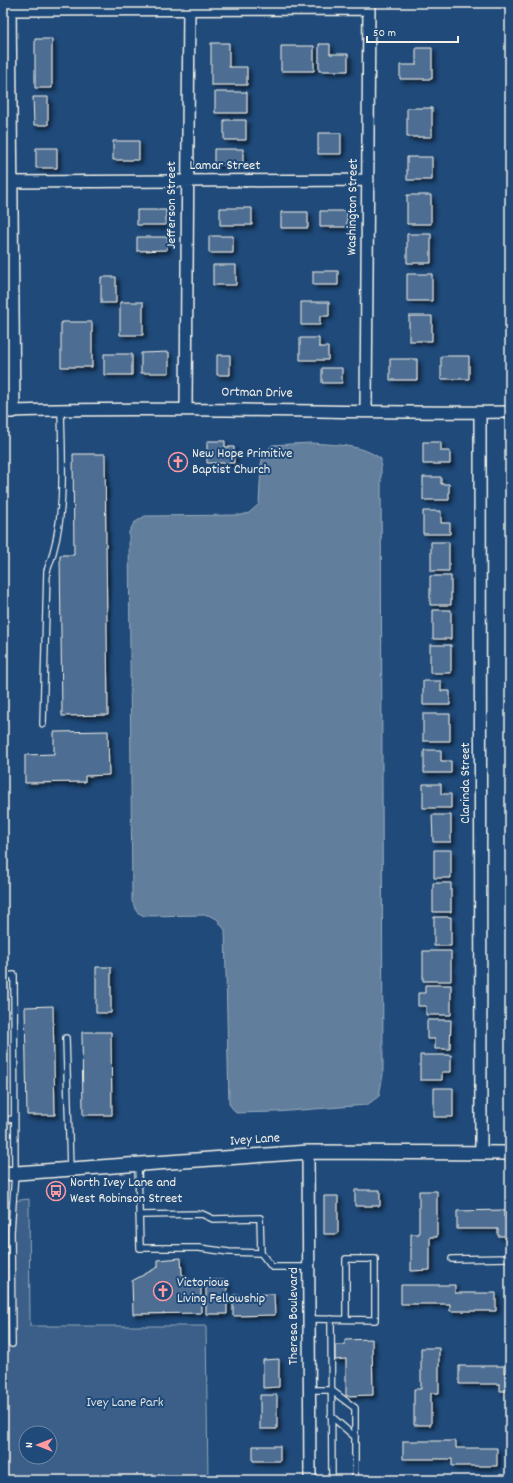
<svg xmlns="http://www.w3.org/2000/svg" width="513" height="1483" viewBox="0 0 513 1483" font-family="Dekko,sans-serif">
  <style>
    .green { fill: #3a5f88; stroke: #97a8b8; fill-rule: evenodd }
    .water { fill: #627e9d; stroke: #9cacbb }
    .building { fill: #4d6e92; stroke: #f4f1e8; filter: url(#shadow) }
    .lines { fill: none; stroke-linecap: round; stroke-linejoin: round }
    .service-casing { stroke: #f4f1e8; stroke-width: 8 }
    .minor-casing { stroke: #f4f1e8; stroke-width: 14 }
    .tertiary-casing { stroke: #f4f1e8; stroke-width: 16 }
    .service { stroke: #1f4a7a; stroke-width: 5.5 }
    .minor { stroke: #1f4a7a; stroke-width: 11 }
    .tertiary { stroke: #1f4a7a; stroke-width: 13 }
    .labels { text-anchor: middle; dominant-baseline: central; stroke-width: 4; stroke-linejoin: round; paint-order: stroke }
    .street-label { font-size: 14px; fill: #f4f1e8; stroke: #1f4a7a }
    .poi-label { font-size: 14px; fill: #f4f1e8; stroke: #1f4a7a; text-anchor: start }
    .park-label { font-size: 14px; fill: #e1e2de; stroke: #1f4a7a }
  </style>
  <defs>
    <filter id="shadow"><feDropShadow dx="3" dy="3" stdDeviation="2" flood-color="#0009"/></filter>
  </defs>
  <rect width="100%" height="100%" fill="#1f4a7a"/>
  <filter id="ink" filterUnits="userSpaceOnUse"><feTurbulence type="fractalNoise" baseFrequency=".025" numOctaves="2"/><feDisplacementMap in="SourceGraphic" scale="8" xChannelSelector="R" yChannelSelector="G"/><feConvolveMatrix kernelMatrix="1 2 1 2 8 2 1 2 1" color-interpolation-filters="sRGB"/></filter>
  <g filter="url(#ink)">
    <path class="green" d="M29 1199 30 1326H206L208 1480H3V1202ZM26 1433H50V1457H26Z"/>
    <path class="water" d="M311 443C336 445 361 444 381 459L383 1075 379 1096 367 1105 275 1112 236 1113 229 1104 225 930 217 919 208 915 144 916 137 912 132 901 129 532 134 523 145 516 241 515 249 513 259 504 261 464 263 456 272 445Z"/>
    <path class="building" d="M35 39H52V88H35Z
      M211 43H229V67H247V85H211Z
      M319 44H330V54H348V71H319Z
      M281 46H314V71H281Z
      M416 48H432V79H400V65H416Z
      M215 92H247V113H215Z
      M33 97H48V125H34Z
      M407 108H432V137H407Z
      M224 120H246V140H224Z
      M318 133H341V154H318Z
      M113 141H139V160H113Z
      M36 148H57V168H36Z
      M214 149H243V165H214Z
      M407 157H432V180H407Z
      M407 195H431V224H407Z
      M220 208H252V225H220Z
      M137 210H166V225H137Z
      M320 211H347V227H320Z
      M281 212H308V228H281Z
      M407 234H431V263H407Z
      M209 236H233V253H209Z
      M137 237H168L167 250 137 251Z
      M213 265H236V285H213Z
      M313 271H338V285H313Z
      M407 274H432V301H407Z
      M101 277H116V303H101Z
      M120 302H143V335H120Z
      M301 302H329V316H320V325H301Z
      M409 316H432V341H409Z
      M61 322H92V367H61Z
      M300 338H319V347H328V360H300Z
      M169 352V373H141V353Z
      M104 354H132V375H104Z
      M217 355H230V375H217Z
      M441 356H469V379H441Z
      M390 359H417V380H390Z
      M322 368H342V383H322Z
      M207 441H225V447H234V463H207Z
      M423 442H441V451H450V464H423Z
      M73 454H105L108 715 62 716 60 555H74Z
      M423 477H441V484H449V500H423Z
      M423 511H441V523H450V534H423Z
      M431 542H449V571H431Z
      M430 576H451V605H430Z
      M433 610H451V639H433Z
      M430 645H451V673H430Z
      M423 681H441V691H450V705H423Z
      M423 714H450V741H423Z
      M108 731 109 775 85 776V782L25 783V755L54 754V732Z
      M424 750H441V761H451V773H424Z
      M423 784H441V794H451V808H423Z
      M432 815H451V842H433Z
      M434 850H451V878H434Z
      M433 883H451V912H433Z
      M434 917H451V946H434Z
      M423 951H451V981H423Z
      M96 967H111V1013H96Z
      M425 985H451V1015H426V1006H418V993H425Z
      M53 1006 55 1115H27L25 1007Z
      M427 1020H451L450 1049H435V1039H427Z
      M82 1032H111L112 1115H83Z
      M420 1055H451V1072H442V1080H420Z
      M434 1088H453V1117H434Z
      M355 1190H380V1206H355Z
      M419 1191H437V1237H430V1270L411 1271V1234H419Z
      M324 1196H338V1234H324Z
      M504 1210V1217H510V1236H498V1229H457V1211Z
      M181 1258 182 1274 201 1287V1313L133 1314 132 1281 158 1267V1260Z
      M206 1280H227V1314H206Z
      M401 1285H455V1293H496V1311H450V1304H401Z
      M274 1294 275 1315 233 1316V1295Z
      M372 1339 373 1395 346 1396V1359L335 1360V1345H345V1340Z
      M421 1348H439V1393H431V1425H414V1389H421Z
      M279 1359V1387L263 1388V1360Z
      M459 1366H504V1373H510V1391H500V1384H459Z
      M260 1395H277V1429H260Z
      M403 1441H456V1448H497V1466H452V1459H403Z
      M253 1446H280V1461H253Z"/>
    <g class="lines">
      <defs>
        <path id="service" d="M3 427 4 411
          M43 724 47 571C67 520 62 464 61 410
          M3 976 14 975 15 1173 11 1232 12 1344
          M66 1038 70 1169
          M3 1120 14 1119
          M138 1165 140 1248H199L229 1252 261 1253 272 1267H309
          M139 1215 202 1214 213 1219 260 1218 261 1253
          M452 1259 510 1258
          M309 1319 375 1320V1259H346V1319
          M331 1319 332 1480
          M309 1390H331L355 1408V1480
          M331 1416 355 1437"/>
        <path id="minor" d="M9 10 369 9
          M9 182 368 180
          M186 408 189 3
          M13 411C179 406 344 414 510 412
          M366 411 369 3
          M480 413 481 1153
          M308 1152 310 1480"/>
        <path id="tertiary" d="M3 411H13L9 3
          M3 1174 308 1152 510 1153"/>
      </defs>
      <use href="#service" class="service-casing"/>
      <use href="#minor" class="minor-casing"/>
      <use href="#tertiary" class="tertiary-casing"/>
      <use href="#service" class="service"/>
      <use href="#minor" class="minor"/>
      <use href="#tertiary" class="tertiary"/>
    </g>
  </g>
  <defs>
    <symbol id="church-ring" viewBox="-11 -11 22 22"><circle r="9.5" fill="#1f4a7a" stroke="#ff9aa2" stroke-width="1.5"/><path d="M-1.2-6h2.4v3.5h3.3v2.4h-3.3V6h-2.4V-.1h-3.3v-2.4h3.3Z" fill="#ff9aa2"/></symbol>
    <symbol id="bus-ring" viewBox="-11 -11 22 22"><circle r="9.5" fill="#1f4a7a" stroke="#ff9aa2" stroke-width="1.5"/><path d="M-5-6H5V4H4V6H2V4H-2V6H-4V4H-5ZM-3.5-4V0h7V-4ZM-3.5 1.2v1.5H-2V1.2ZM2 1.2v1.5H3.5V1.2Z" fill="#ff9aa2"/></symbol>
  </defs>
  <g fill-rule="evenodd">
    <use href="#church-ring" x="167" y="451" width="22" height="22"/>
    <use href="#bus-ring" x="45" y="1180" width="22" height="22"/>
    <use href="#church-ring" x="152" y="1280" width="22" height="22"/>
  </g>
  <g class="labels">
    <g class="street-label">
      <text x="225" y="166">Lamar Street</text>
      <text transform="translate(172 205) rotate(-90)">Jefferson Street</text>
      <text transform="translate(353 207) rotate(-89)">Washington Street</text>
      <text transform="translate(257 393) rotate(1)">Ortman Drive</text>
      <text transform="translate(466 783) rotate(-90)">Clarinda Street</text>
      <text transform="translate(255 1140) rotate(-4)">Ivey Lane</text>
      <text transform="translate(294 1316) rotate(-90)">Theresa Boulevard</text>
    </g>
    <g class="poi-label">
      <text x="192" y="454">New Hope Primitive<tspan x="192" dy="16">Baptist Church</tspan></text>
      <text x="70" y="1183">North Ivey Lane and<tspan x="70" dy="16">West Robinson Street</tspan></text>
      <text x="177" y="1283">Victorious<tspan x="177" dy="16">Living Fellowship</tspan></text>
    </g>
    <g class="park-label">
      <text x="125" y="1403">Ivey Lane Park</text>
    </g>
  </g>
  <rect width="513" height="1483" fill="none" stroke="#1f4a7a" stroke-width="16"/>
  <rect x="8" y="8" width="497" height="1467" fill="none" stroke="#f4f1e8" stroke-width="1.5" filter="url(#ink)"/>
  <g transform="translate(38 1445) rotate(270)"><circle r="19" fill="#1f4a7a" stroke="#748da6"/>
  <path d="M0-3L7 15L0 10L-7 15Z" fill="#ff9aa2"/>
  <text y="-6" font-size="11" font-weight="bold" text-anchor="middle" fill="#f4f1e8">N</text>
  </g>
  <path d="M367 36v6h91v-6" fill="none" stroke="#f4f1e8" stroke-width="2"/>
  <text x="373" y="36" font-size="12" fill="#f4f1e8" stroke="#1f4a7a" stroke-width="3" paint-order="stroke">50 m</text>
</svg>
